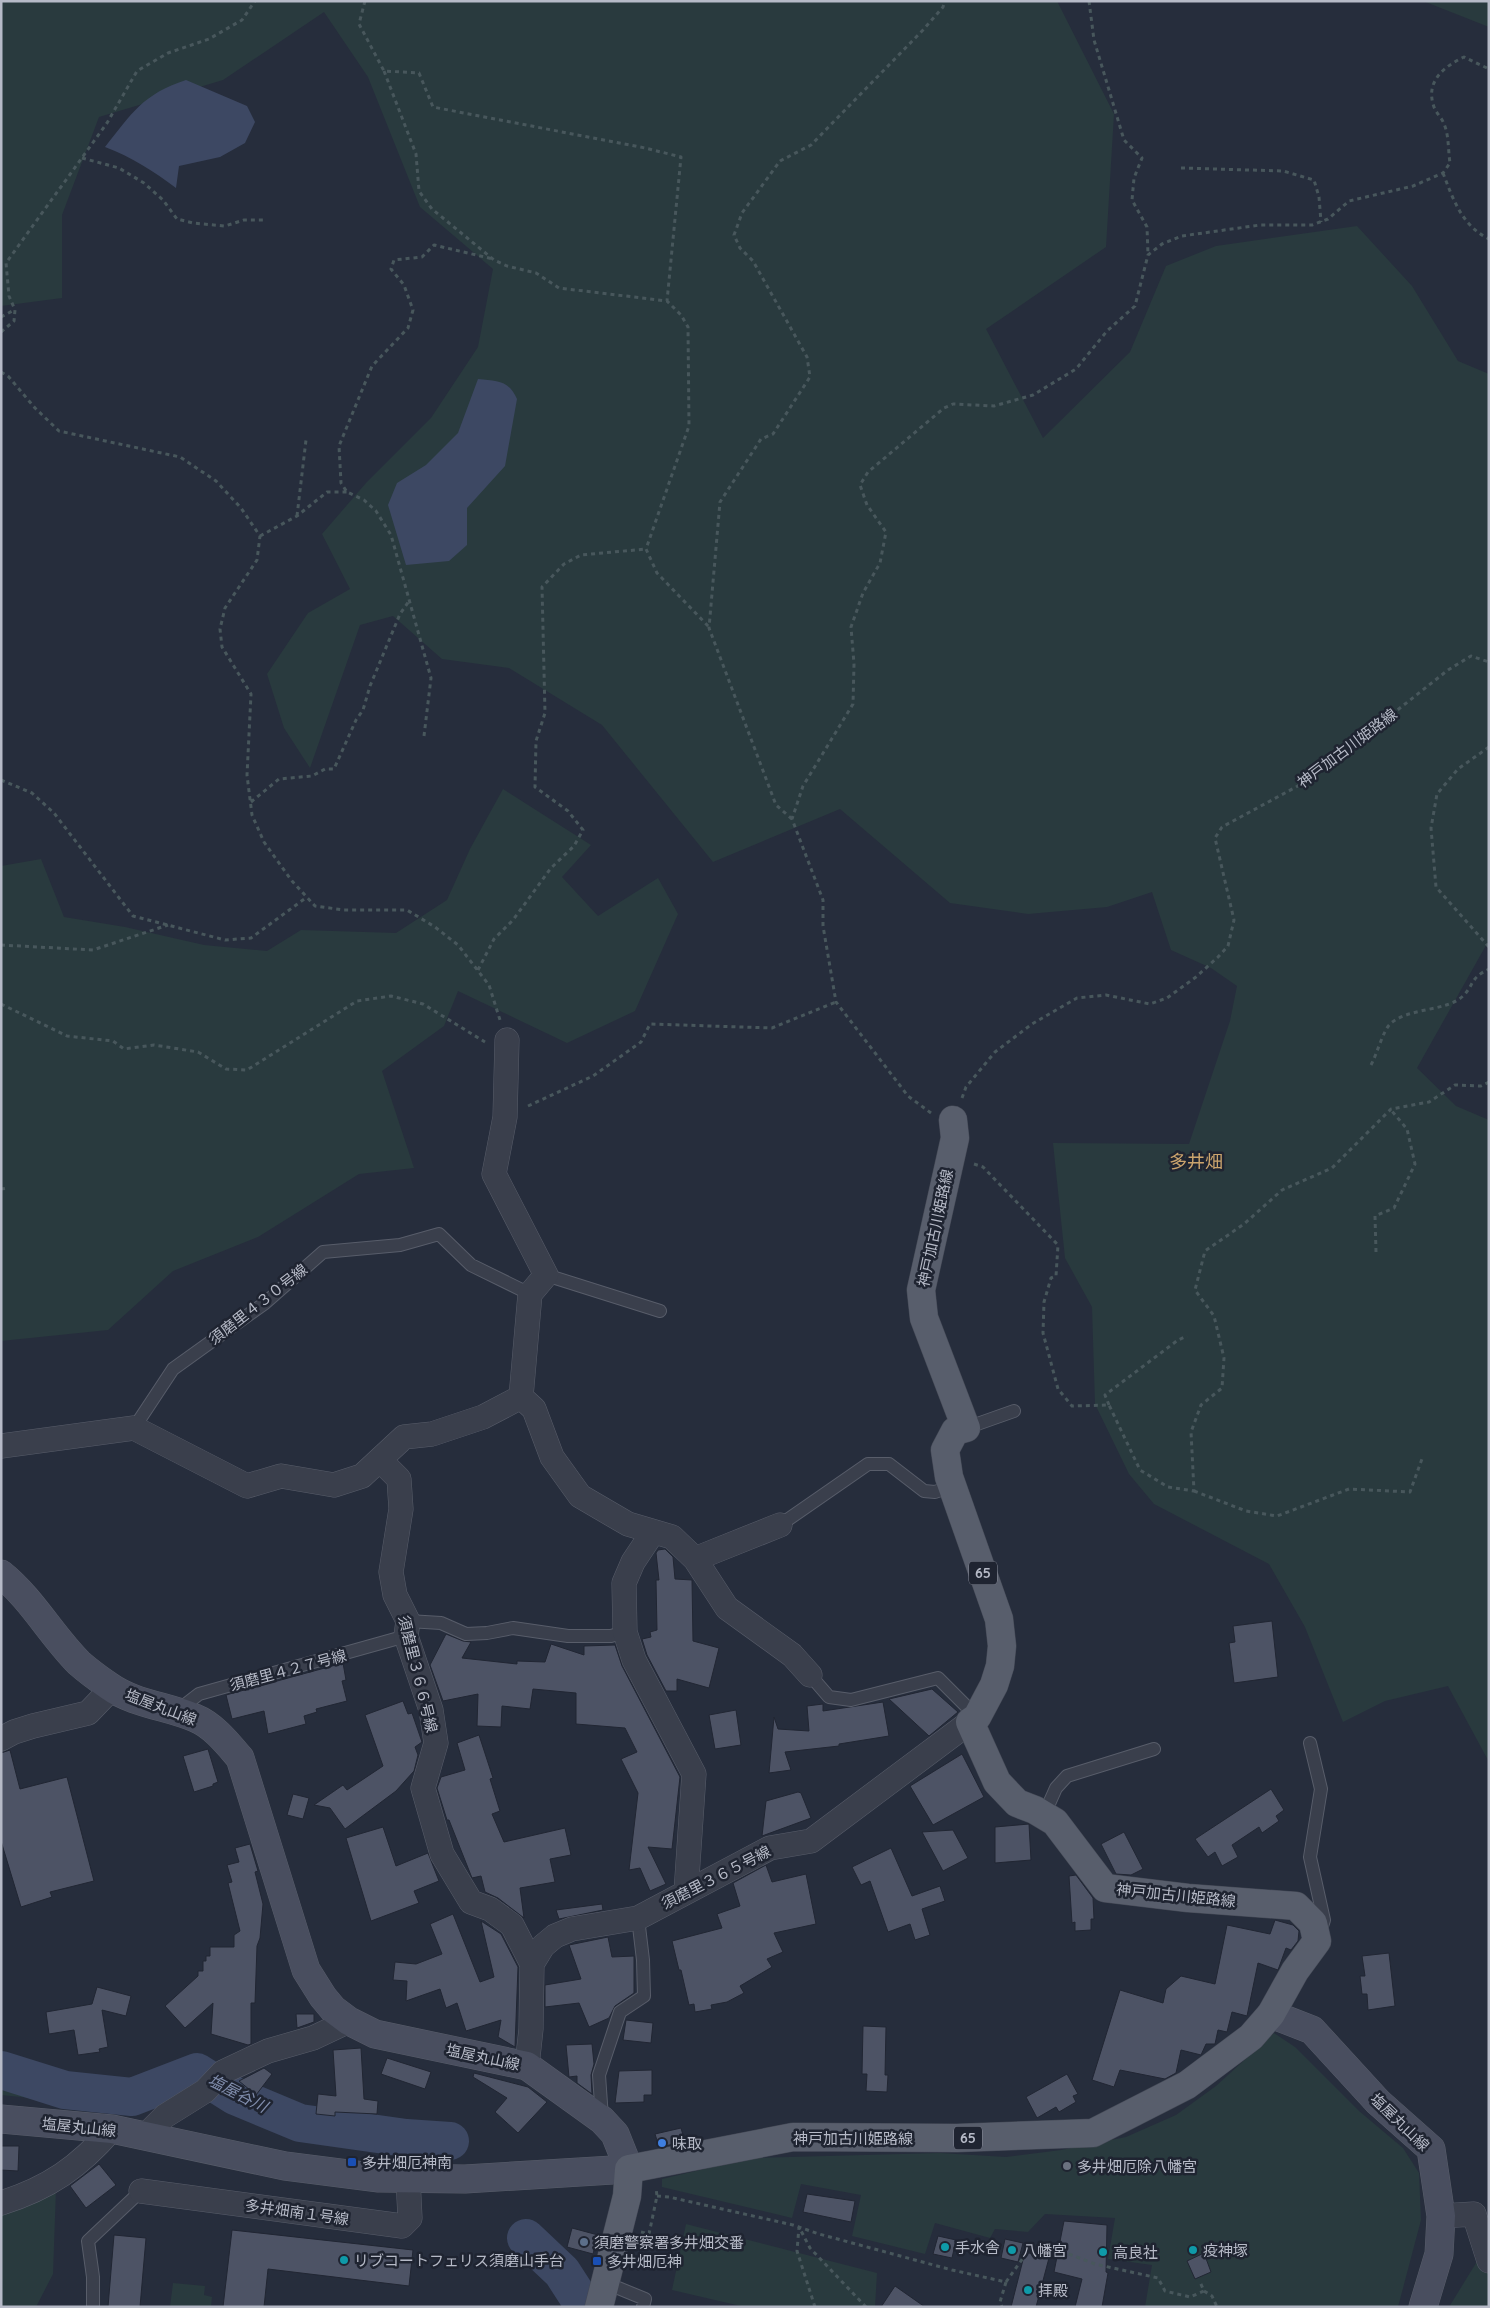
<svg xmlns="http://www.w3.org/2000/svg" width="1490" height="2308" viewBox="0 0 1490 2308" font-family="Quicksand,'Noto Sans JP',sans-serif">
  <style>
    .green { fill: #293a3e }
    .water { fill: #3d4863 }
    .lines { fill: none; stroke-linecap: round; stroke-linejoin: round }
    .river { stroke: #3d4863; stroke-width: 38 }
    .building { fill: #4d5365; stroke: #212633 }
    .lane-casing { stroke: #585d6a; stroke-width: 14 }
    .street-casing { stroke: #585d6a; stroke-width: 25 }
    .secondary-casing { stroke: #585d6a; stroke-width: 29 }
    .primary-casing { stroke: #434855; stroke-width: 29 }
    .path { stroke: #48575c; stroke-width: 3; stroke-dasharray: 4 4; stroke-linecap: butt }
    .lane { stroke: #3a3f4c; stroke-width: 12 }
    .street { stroke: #3a3f4c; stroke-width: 24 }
    .secondary { stroke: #494e5f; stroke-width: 28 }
    .primary { stroke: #585e6c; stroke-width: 28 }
    .shop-dot { fill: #3f7fe0; stroke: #1f2431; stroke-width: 2 }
    .transit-dot { fill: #1a4fb4; stroke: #1f2431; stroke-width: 2 }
    .worship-dot { fill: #6b7280; stroke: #1f2431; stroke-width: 2 }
    .service-dot { fill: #5c6f8a; stroke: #1f2431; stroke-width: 2 }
    .culture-dot { fill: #0f9aa8; stroke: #1f2431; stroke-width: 2 }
    .labels { text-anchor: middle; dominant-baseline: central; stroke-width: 5; stroke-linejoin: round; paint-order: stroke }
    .shield { fill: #1f2431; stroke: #898d9a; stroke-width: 1 }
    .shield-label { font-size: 14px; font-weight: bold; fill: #b6bac7 }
    .street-label { font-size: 15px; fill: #b6bac7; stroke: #1f2431 }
    .poi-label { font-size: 15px; fill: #b6bac7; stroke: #1f2431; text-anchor: start }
    .water-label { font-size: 16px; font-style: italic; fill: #808dac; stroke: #1f2431 }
    .quarter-label { font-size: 18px; fill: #cba46d; stroke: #1f2431 }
  </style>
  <rect width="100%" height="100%" fill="#262d3c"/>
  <path class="green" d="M1 1H1057L1114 114 1106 247 986 329 1043 438 1130 352 1166 266 1216 246 1357 226 1412 286 1458 361 1489 374V940L1417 1068 1456 1106 1489 1120V1762L1448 1686 1385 1701 1343 1722 1305 1627 1269 1564 1154 1504 1129 1474 1095 1404 1092 1307 1065 1258 1053 1143 1189 1144 1230 1021 1237 986 1211 968 1171 950 1152 892 1107 907 1028 914 950 903 840 809 713 862 602 725 509 668 442 659 393 616 360 625 310 768 284 728 267 674 308 613 350 589 322 534 366 483 431 418 478 347 493 269 420 207 368 77 324 12 223 80 99 117 62 215V298L1 306Z
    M1423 1H1489V27Z
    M503 789 591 845 562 877 598 916 658 878 678 914 635 1011 567 1043 458 991 444 1026 382 1071 414 1168 359 1174 258 1237 173 1271 108 1330 1 1341V866L41 859 64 917 125 927 204 945 267 951 301 930 396 933 447 900 470 849Z
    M1274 2033 1295 2047 1359 2111 1403 2148 1419 2173 1421 2220 1398 2307H1145L1152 2265 1108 2259 1115 2218 1045 2214 1028 2232 995 2229 990 2238 935 2223 925 2254 852 2236 861 2195 801 2184 792 2218 662 2187V2179L750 2158 940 2153 1006 2157 1061 2150 1126 2137 1176 2115 1216 2086Z
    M1 2051 2 2052 51 2100 1 2095Z
    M56 2189 53 2274 36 2307H1V2205Z
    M686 2224 877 2273 875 2307H745L672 2290Z
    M1489 2242V2307H1449Z
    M173 2283 205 2286 204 2295 212 2297 211 2307H170Z"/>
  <path class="water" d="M186 80 247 106 255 122 245 143 220 157 179 166 176 188C153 171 132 157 105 147 132 113 143 94 186 80Z
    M478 379C497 381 509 380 517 399L505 466 467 508V545L449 561 406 565 388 505 397 483 426 465 458 433Z"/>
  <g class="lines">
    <path class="river" d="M1 2070 65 2090 132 2097 197 2072 235 2096 300 2123 406 2138 450 2141
      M526 2238 562 2272 582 2303"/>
  </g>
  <path class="building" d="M665 1549 673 1557 675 1579 692 1580 693 1641 719 1648 709 1688 677 1679V1691H666L647 1655 642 1639 651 1637 650 1632 657 1630 656 1580H659L656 1553 658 1550Z
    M1272 1621 1278 1677 1234 1683 1229 1643 1235 1642 1233 1626Z
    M446 1634 463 1641 471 1642 462 1658 517 1664V1661L545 1662 551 1644 584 1655V1646L615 1645 622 1666 680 1777 672 1849 648 1847 666 1884 650 1891 640 1868 629 1870 638 1793 621 1759 637 1752 625 1728 576 1724V1693L533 1689 530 1709 502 1706 501 1727 477 1726 478 1694 443 1701 430 1665Z
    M343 1663 346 1680 342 1681 347 1701 316 1709 317 1712 304 1716 306 1724 268 1734 264 1711 232 1719 226 1695Z
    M932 1689 958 1712 929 1736 889 1699Z
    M403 1701 408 1714 412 1713 422 1742 415 1747 418 1755 414 1771 396 1791 345 1829 330 1808 314 1805 343 1785 347 1790 383 1766 365 1715Z
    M883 1702 889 1736 839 1744V1746L785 1752 791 1770 769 1773 774 1717 778 1729 809 1731 807 1706 823 1704V1711Z
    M736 1710 741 1745 715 1749 709 1715Z
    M479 1735 493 1778 490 1779 500 1811 492 1814 504 1842 565 1828 571 1855 550 1859 555 1882 520 1888 524 1918 498 1898 485 1892 481 1876 472 1878 449 1820H447L437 1788 441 1777 465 1770 457 1743Z
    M208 1749 218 1782 213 1784V1786L194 1792 183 1756Z
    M10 1750 20 1789 67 1777 94 1881 50 1892 52 1897 21 1907 1 1841V1753Z
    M962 1754 984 1797 933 1825 910 1786Z
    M1271 1789 1284 1810 1276 1816 1279 1821 1262 1833 1259 1827 1232 1845 1238 1857 1222 1866 1215 1852 1208 1857 1195 1839Z
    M798 1792 801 1793 811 1818 762 1836 766 1801Z
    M293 1794 309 1798 303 1819 287 1815Z
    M1029 1824 1031 1860 995 1863V1827Z
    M383 1827 396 1866 428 1853 439 1881 414 1891 419 1903 371 1921 346 1838Z
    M953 1830 968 1858 943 1871 922 1832Z
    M1124 1832 1143 1869 1131 1875 1116 1874 1101 1844Z
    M250 1844 258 1871 255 1872 263 1904 260 1938 257 1946 255 2003H251V2044L248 2045 211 2034 213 2003 185 2028 165 2006 198 1976V1971H203V1961H206V1956H210V1947H234V1935L240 1931 228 1883 232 1882 227 1865 239 1862 235 1848Z
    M891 1848 912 1896 940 1886 945 1901 922 1909 930 1935 915 1940 910 1924 888 1932 870 1881 861 1885 852 1867Z
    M766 1865 772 1882 806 1874 816 1924 774 1933 783 1952 767 1959 772 1967 740 1986 744 1993 727 2002 711 2005 712 2009 695 2012 694 2004 689 2005 681 1970H679L672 1941 722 1928 717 1914 740 1906 733 1883Z
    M1076 1875 1093 1898 1094 1919H1091V1930L1075 1931V1922L1072 1923 1069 1876Z
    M602 1904 603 1910 559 1919 556 1910Z
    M453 1914 480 1982 494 1977 481 1921 501 1934 518 1967 515 2047 498 2037 501 2020 466 2031 457 2003 446 2008 440 1989 406 2001 407 1981 393 1980 395 1962 416 1964 442 1954 430 1924Z
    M1275 1920 1293 1925 1299 1931 1298 1941 1291 1950 1286 1948 1278 1970 1258 1963 1247 2016 1232 2012 1227 2032 1218 2030 1215 2044H1206L1201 2055 1181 2050 1176 2073 1165 2079 1120 2070 1114 2087 1092 2080 1120 1990 1163 2003 1166 1989 1181 1976 1215 1984 1227 1925 1270 1934Z
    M608 1937 612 1957 634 1956V1993L615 2006 609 2018 589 2027 579 2003 545 2007V1985L581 1979 569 1945Z
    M1389 1953 1395 2006 1368 2010 1367 1994H1362L1360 1976H1365L1362 1956Z
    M97 1987 131 1996 126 2016 102 2010 108 2047 99 2049 100 2052 78 2055 74 2030 49 2034 46 2012 92 2004Z
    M296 2014H314V2022L297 2028Z
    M626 2020 653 2023 651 2043 623 2040Z
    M863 2026 886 2027 885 2075H888L887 2092 866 2091 867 2074H862Z
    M592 2044 594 2064 591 2075 592 2094 577 2083V2076L569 2077 566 2045Z
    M361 2048 364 2099 378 2101 377 2114 335 2112V2116L316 2114 318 2094 336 2096 333 2050Z
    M387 2058 431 2072 425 2089 381 2074Z
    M264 2068 272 2074 256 2095 239 2081Z
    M652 2070V2095H644V2102L615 2103 619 2071Z
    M474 2073 528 2087 547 2102 518 2133 495 2112 507 2098 473 2077Z
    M1067 2074 1078 2094 1073 2096 1076 2102 1059 2112 1056 2107 1037 2118 1026 2097Z
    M681 2128 685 2142 659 2147 655 2134Z
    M1 2146H19L18 2171 1 2170Z
    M99 2164 116 2185 86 2208 70 2186Z
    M807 2194 855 2201 851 2222 803 2212Z
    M1064 2221 1107 2225 1106 2272 1108 2273 1102 2307H1075L1082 2279 1054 2272Z
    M572 2228 598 2235 593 2254 567 2247Z
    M232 2230 413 2250 409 2286 268 2269 264 2307H223Z
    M114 2235 146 2238 140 2307H108Z
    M938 2236 956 2240 952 2258 933 2254Z
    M1005 2239 1023 2243 1018 2262 1001 2258Z
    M1025 2252 1049 2258 1036 2307H1011Z
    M1204 2253 1211 2272 1195 2279 1187 2261Z
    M895 2286 925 2307H881Z"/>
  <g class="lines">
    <defs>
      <path id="lane" d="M546 1275 660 1311
        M134 1428 173 1369 265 1303 323 1252 400 1245 439 1234 471 1265 530 1294
        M966 1428 1014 1411
        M780 1525 868 1464H889L924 1491 935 1492 952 1486
        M408 1621 441 1623 466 1634 487 1633 513 1628 568 1636H611L625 1632
        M810 1675 829 1697 851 1700 938 1678 977 1717
        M177 1711 199 1694 406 1636
        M1310 1743 1321 1789 1310 1857 1324 1920 1321 1929
        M1044 1815 1056 1788 1067 1776 1154 1749
        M602 2118 599 2075 620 2012 644 1996 643 1960 638 1918
        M606 2283 645 2299 643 2307
        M93 2307V2277L88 2241 141 2191"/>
      <path id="street" d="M507 1040 505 1117 494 1174 546 1275 530 1294 521 1397 534 1409 552 1457 580 1496 628 1524 672 1537 695 1559 727 1608 792 1655 810 1675
        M1 1446 134 1428 247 1486 281 1476 334 1485 362 1476 404 1437 432 1434 483 1417 521 1397
        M380 1460 399 1479 401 1509 391 1572 395 1595 408 1621 406 1636 431 1710 436 1743 423 1788 442 1854 471 1902 490 1909 512 1925 532 1964 531 2029 527 2066
        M653 1532 633 1562 624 1583 625 1632 634 1660 694 1774 686 1892
        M695 1559 780 1525
        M1 1739 14 1732 33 1726 88 1713 112 1688
        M532 1964 543 1946 555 1936 572 1929 638 1918 770 1848 811 1841 970 1722
        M145 2136 165 2116 205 2091 223 2072 268 2051 313 2038 349 2021
        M141 2191 402 2226 410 2218 408 2178
        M1 2203C49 2188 79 2167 112 2129
        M1441 2216 1474 2214 1489 2261"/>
      <path id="secondary" d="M1 1574C32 1599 51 1635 79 1663 88 1671 99 1679 109 1686 134 1704 167 1706 195 1718 213 1725 228 1744 240 1758L306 1970 323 1997 333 2009 349 2021 375 2034 527 2066 602 2120 615 2134 629 2169 465 2179 379 2178 285 2166 112 2129 1 2119
        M1271 2014 1312 2030 1378 2102 1431 2149 1441 2216 1439 2254 1423 2307"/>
      <path id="primary" d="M599 2307 627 2196 629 2169 793 2137 957 2138 1093 2133 1187 2085 1251 2037 1271 2014 1295 1971 1317 1941 1313 1923 1296 1906 1188 1898 1105 1888 1055 1822 1035 1810 1017 1803 997 1782 970 1722 977 1717 994 1685 1000 1666 1002 1646 999 1619 949 1477 945 1450 955 1431 966 1428 924 1318 921 1290 955 1138 953 1120"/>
    </defs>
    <use href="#lane" class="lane-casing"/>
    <use href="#street" class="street-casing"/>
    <use href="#secondary" class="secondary-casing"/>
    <use href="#primary" class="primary-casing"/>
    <path class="path" d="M365 1 359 24 384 71 419 73 433 107 645 148 681 157 667 301
      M1089 1 1094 40 1124 140 1142 158 1134 178 1132 200 1147 227 1148 254
      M384 71 416 154 419 191 432 209 494 260 507 266 536 273 559 288 667 301 681 315 688 327 689 426 646 549 657 573 709 627
      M82 158 119 168 144 183 163 200 177 219 193 223 225 226 244 220H266
      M1181 168 1283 171 1314 180 1319 197 1321 222
      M1443 173C1453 199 1462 226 1489 239
      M1 317 14 310
      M1 332 14 321 15 310 9 296 6 263 107 123 137 71 168 53 209 39 242 20 255 1
      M1 372 8 376 35 408 59 431 180 457 216 481 241 508 260 536 257 560 225 608 220 629 222 647 251 694 247 775 252 815 264 842 292 881 315 906 344 910H407L435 927 458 945 489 985 500 1020
      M297 516 306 440
      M260 536 297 516 327 492H347
      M424 736 431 678 391 535 376 511 364 500 347 492 341 483 339 446 372 366 408 328 413 310 404 285 391 269 394 260 422 257 434 245 493 259
      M1489 747 1458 769 1437 794 1431 828 1436 887 1489 947
      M1 780 32 793 54 813 133 916 225 940 251 938 307 897
      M251 802 279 779 312 776 325 769H334L356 720 363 710 370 686 400 614 409 601
      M792 819 776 805 709 628 720 502 761 439 773 434 810 377 807 357 753 261 740 248 734 235 742 213 780 161 811 145 923 30 943 7 945 1
      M1 945 93 950 168 925
      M478 970 494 939 513 920 551 868 574 846 583 830 568 811 535 787 536 741 545 713 542 587 564 564 581 555 646 549
      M1 1004 67 1036 113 1041 124 1049 154 1045 198 1052 226 1069 247 1070 357 1001 391 996 423 1004 485 1042
      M1371 1065C1377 1054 1383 1031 1390 1024 1409 1007 1446 1012 1463 996 1474 985 1470 978 1489 969
      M962 1098 966 1087 995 1052 1032 1024 1077 998 1106 995 1150 1004 1167 998 1196 977 1218 957 1228 946 1234 920 1215 838 1222 827 1309 780 1448 670 1471 656 1489 662
      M528 1106 593 1076 641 1042 650 1024 772 1028 836 1002
      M931 1113 908 1096 836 1002 823 926V900L792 819 803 786 853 704 854 664 851 627 863 593 880 563 886 532 867 505 860 485 868 472 944 408 953 404 994 406 1033 395 1076 369 1107 331 1135 306 1148 255 1162 244 1182 236 1260 225H1312L1328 219 1349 201 1413 186 1443 173 1450 163C1448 150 1449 135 1444 124 1442 118 1436 113 1434 107 1425 82 1443 67 1464 57L1489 69
      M974 1164 983 1167 1058 1245 1056 1276 1051 1278 1044 1302 1043 1333 1058 1389 1072 1406 1109 1405 1140 1470 1168 1487 1194 1491 1191 1432 1201 1405 1222 1388 1224 1358 1214 1316 1195 1290 1205 1251 1244 1224 1282 1190 1332 1168 1391 1109 1429 1102 1455 1085 1481 1086 1489 1082
      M1 1189 8 1188
      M1376 1252 1375 1216 1394 1208 1415 1164 1407 1129 1391 1110
      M1109 1405 1105 1395 1178 1340 1187 1336
      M1194 1491 1246 1511 1277 1516 1349 1489 1410 1492 1423 1456
      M657 2196 669 2197 793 2225 819 2234 952 2270 1006 2282 1000 2302 1002 2307
      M641 2232 649 2234 657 2196 656 2188
      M1006 2282 1026 2254 1038 2247 1061 2251 1095 2264 1158 2278 1165 2291 1190 2297 1204 2291 1200 2282
      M1204 2291 1212 2296 1217 2307
      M815 2307 797 2251 799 2227 810 2248 866 2307"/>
    <use href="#lane" class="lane"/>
    <use href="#street" class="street"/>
    <use href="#secondary" class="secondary"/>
    <use href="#primary" class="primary"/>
  </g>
  <circle class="shop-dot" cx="662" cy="2143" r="5"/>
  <g class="transit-dot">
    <rect x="347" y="2157" width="10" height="10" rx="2.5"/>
    <rect x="592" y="2256" width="10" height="10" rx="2.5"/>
  </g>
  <circle class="worship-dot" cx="1067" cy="2166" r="5"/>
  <circle class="service-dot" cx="584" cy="2242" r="5"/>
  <g class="culture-dot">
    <circle cx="945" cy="2247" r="5"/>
    <circle cx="1012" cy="2250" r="5"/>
    <circle cx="1193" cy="2250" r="5"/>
    <circle cx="1103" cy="2252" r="5"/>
    <circle cx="344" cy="2260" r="5"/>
    <circle cx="1028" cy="2290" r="5"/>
  </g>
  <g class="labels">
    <g class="shield">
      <rect x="969" y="1561.5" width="28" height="23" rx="4"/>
      <rect x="954" y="2126.5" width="28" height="23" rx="4"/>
    </g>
    <g class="shield-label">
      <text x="983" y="1573">65</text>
      <text x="968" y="2138">65</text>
    </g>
    <g class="street-label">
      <text transform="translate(1347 748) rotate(-37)">神戸加古川姫路線</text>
      <text transform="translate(935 1228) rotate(-78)">神戸加古川姫路線</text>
      <text transform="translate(258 1304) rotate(-38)">須磨里４３０号線</text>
      <text transform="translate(288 1670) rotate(-15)">須磨里４２７号線</text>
      <text transform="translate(418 1674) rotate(76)">須磨里３６６号線</text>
      <text transform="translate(161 1707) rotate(21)">塩屋丸山線</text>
      <text transform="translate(716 1877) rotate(-27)">須磨里３６５号線</text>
      <text transform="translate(1176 1895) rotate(6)">神戸加古川姫路線</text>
      <text transform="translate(483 2057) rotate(12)">塩屋丸山線</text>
      <text transform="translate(1400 2122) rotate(44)">塩屋丸山線</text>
      <text transform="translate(79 2127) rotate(6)">塩屋丸山線</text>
      <text x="853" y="2138">神戸加古川姫路線</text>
      <text transform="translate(297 2212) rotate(8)">多井畑南１号線</text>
    </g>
    <g class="poi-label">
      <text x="672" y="2143">味取</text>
      <text x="362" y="2162">多井畑厄神南</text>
      <text x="1077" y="2166">多井畑厄除八幡宮</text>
      <text x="594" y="2242">須磨警察署多井畑交番</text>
      <text x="955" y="2247">手水舎</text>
      <text x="1022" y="2250">八幡宮</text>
      <text x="1203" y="2250">疫神塚</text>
      <text x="1113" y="2252">高良社</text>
      <text x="354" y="2260">リブコートフェリス須磨山手台</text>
      <text x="607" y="2261">多井畑厄神</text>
      <text x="1038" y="2290">拝殿</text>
    </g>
    <g class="water-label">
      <text transform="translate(238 2093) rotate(27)">塩屋谷川</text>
    </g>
    <g class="quarter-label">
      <text x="1196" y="1161">多井畑</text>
    </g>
  </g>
  <rect width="1490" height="2308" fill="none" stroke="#b6bac7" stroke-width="5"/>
</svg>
